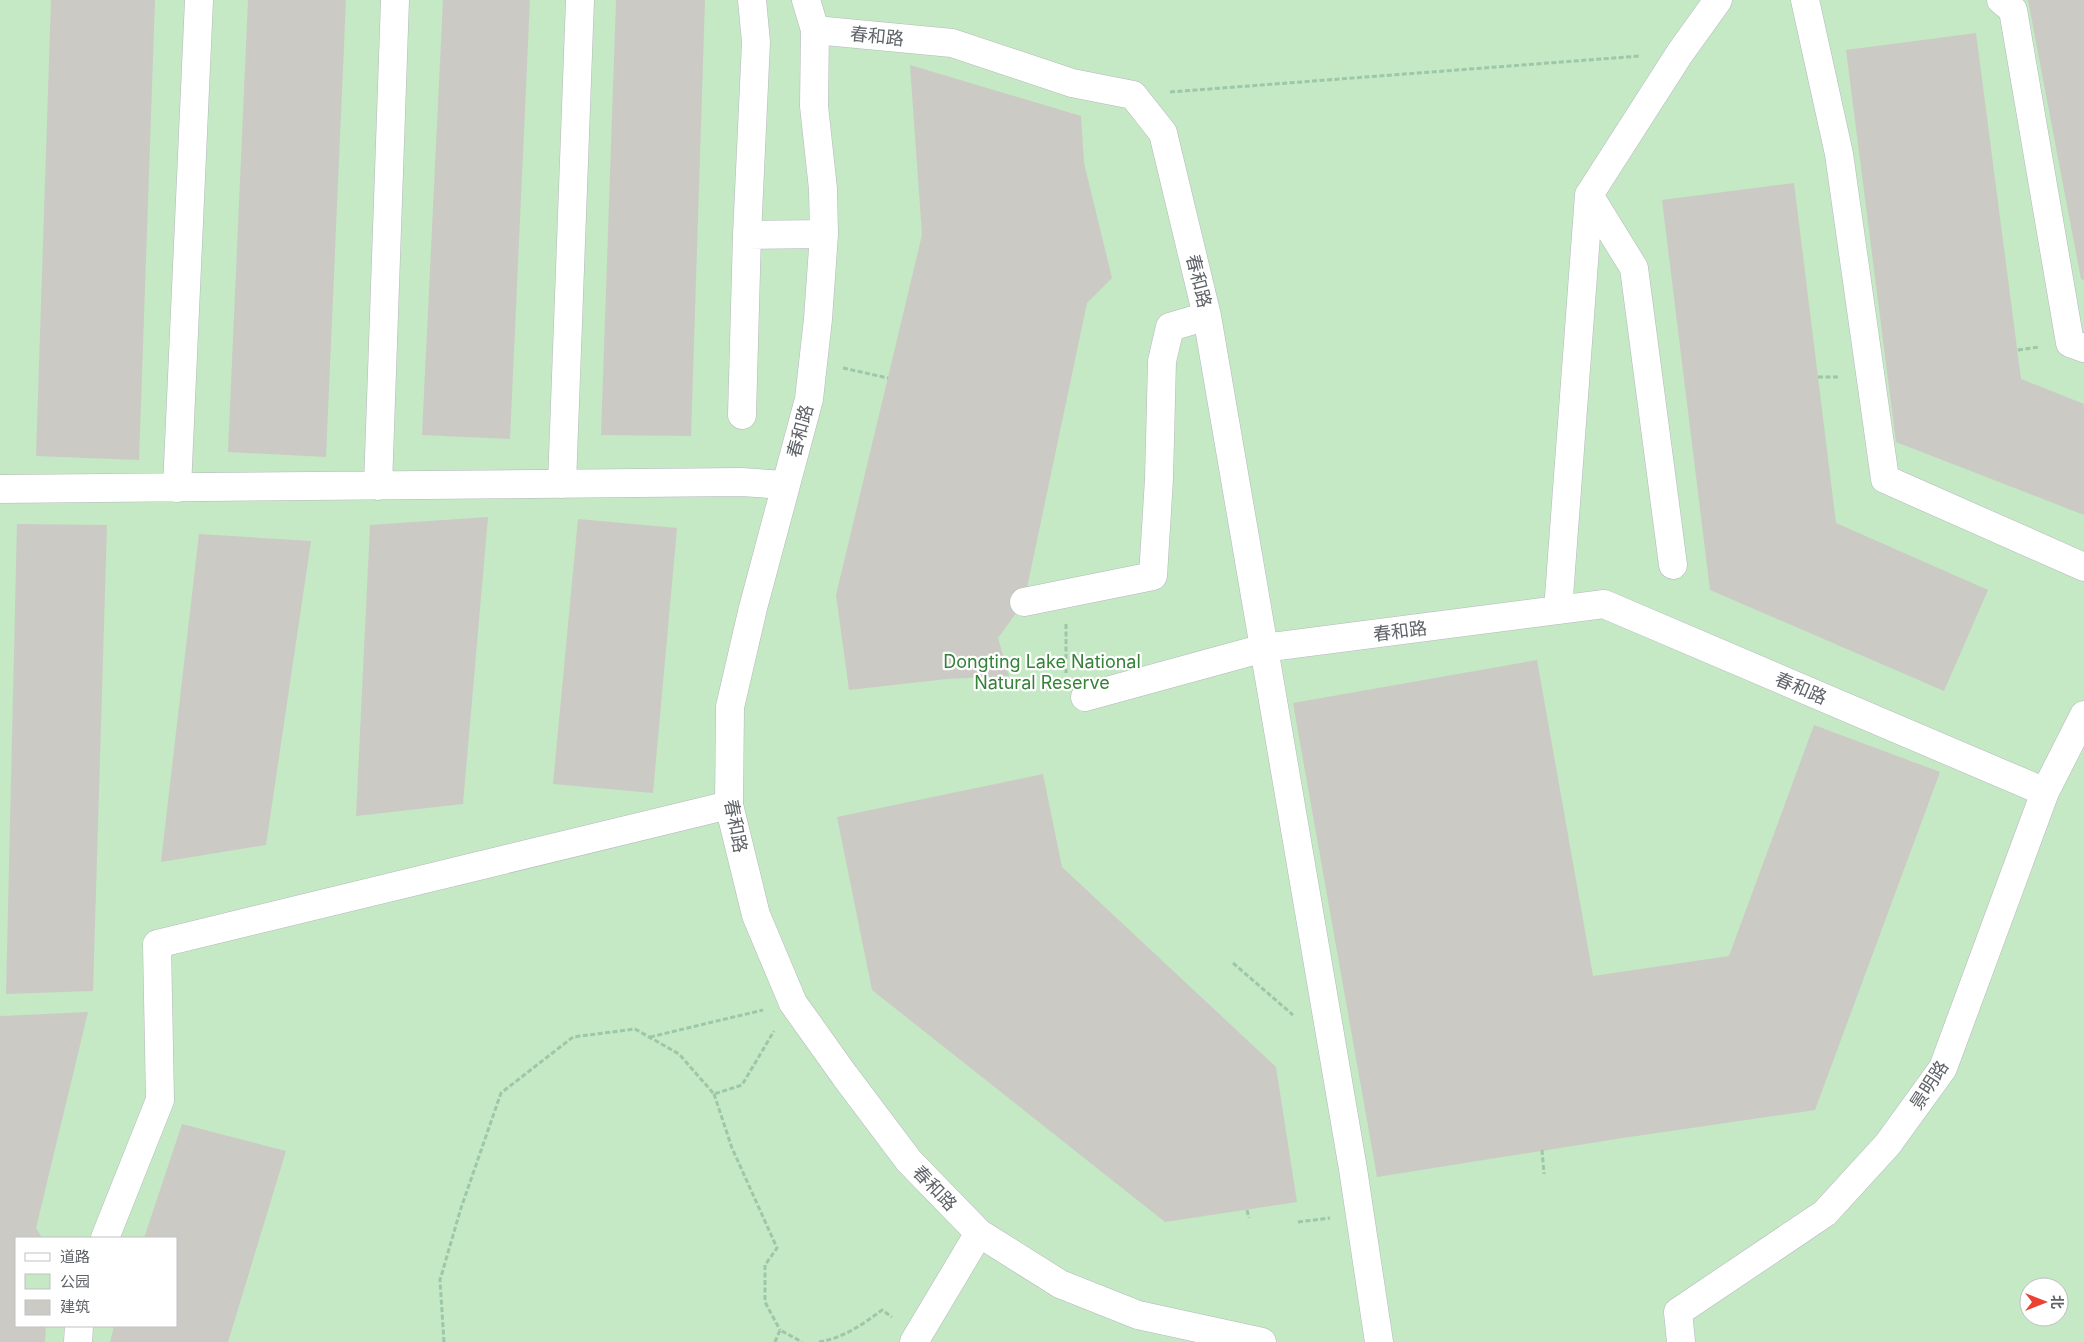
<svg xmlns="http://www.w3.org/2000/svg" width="2084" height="1342" viewBox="0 0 2084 1342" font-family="Inter,'Noto Sans SC',sans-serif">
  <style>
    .green { fill: #c5e8c5; fill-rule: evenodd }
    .building { fill: #cccac5 }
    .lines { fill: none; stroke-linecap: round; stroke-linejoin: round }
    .minor-casing { stroke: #b5b8bc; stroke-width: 29 }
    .path { stroke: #9cc7a9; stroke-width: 3; stroke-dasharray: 5 2.5; stroke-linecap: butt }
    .minor { stroke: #fff; stroke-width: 28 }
    .labels { text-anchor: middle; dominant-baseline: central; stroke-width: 4.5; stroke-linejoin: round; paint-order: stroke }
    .street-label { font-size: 18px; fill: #5f6368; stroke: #fff }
    .park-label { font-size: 18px; fill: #348238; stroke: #fff }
  </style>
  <rect width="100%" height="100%" fill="#f1efe8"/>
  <path class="green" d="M0 0H2084V1342H0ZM16 1238H176V1326H16ZM2029 1287H2059V1317H2029Z"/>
  <path class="building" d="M51 0H155L139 460 36 456Z
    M248 0H346L326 457 228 452Z
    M443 0H530L510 439 422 435Z
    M616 0H705L691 436 601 435Z
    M2028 0H2084V280L2081 279Z
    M1976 33 2021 379 2084 404V515L1896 442 1846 50Z
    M910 65 1081 116 1084 163 1112 278 1087 303 1024 602 998 638 1009 676 947 679 849 690 836 595 922 235Z
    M1794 183 1836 523 1988 590 1944 691 1710 590 1662 200Z
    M488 517 463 804 356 816 370 525Z
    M578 519 677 528 653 793 553 784Z
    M17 524 107 525 93 991 6 994Z
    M199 534 311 541 266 845 161 862Z
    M1537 660 1593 976 1729 956 1814 725 1940 772 1815 1110 1616 1139 1377 1177 1293 703Z
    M1043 774 1062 867 1276 1067 1297 1202 1165 1222 872 990 837 817Z
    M88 1012 36 1228 42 1238H16V1326H46L45 1342H0V1016Z
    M182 1124 286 1151 228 1342H110L114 1326H176V1238H144Z"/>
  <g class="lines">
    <defs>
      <path id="minor" d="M752 0 756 42 747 235 824 234
        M806 0 815 30
        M1805 0 1839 154 1885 479 2084 567
        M2001 0 2013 10 2070 343 2084 348
        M1589 195 1634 268 1673 565
        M742 415 747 235
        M562 484 580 0
        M378 486 395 0
        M177 488 199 0
        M0 489 741 482 785 485
        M1024 602 1153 576 1159 479 1162 361 1170 327 1207 316
        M1558 610 1589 195 1680 53 1718 0
        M1085 697 1264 648 1353 1169 1379 1342
        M105 1238 160 1100 157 944 729 805
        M78 1342 79 1326
        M914 1342 979 1233
        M1262 1342 1138 1315 1060 1284 979 1233 909 1161 845 1076 793 1003 756 915 729 805 730 707 753 608 809 399 818 319 824 234 823 189 814 106 815 30 952 43 1072 83 1133 95 1163 133 1207 316 1264 648 1604 604 2045 792
        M1681 1342 1678 1312 1825 1213 1888 1144 1943 1068 2045 792 2084 715"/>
    </defs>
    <use href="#minor" class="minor-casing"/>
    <path class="path" d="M1170 92 1640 56
      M2018 350 2039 347
      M843 368 888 378
      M1818 377H1840
      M1066 624V673
      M1233 963 1293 1015
      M650 1037 763 1010
      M714 1094 732 1148 777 1248 765 1265V1302L780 1330
      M1542 1150 1544 1174
      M1247 1210 1249 1218
      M1298 1222 1330 1218
      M444 1342 440 1280 461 1208 501 1093 573 1037 635 1029 679 1054 714 1094 742 1085 774 1031
      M775 1342 780 1330 802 1342
      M819 1342C843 1338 862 1325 882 1310L892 1317"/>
    <use href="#minor" class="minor"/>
  </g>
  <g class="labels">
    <g class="street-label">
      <text transform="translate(877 36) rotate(6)">春和路</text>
      <text transform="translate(1199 281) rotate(76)">春和路</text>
      <text transform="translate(800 431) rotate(-75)">春和路</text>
      <text transform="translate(1400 631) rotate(-7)">春和路</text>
      <text transform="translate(1801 688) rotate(23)">春和路</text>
      <text transform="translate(736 826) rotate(79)">春和路</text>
      <text transform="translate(1929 1085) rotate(-57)">景明路</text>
      <text transform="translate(935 1188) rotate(46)">春和路</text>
    </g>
    <g class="park-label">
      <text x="1042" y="661">Dongting Lake National<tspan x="1042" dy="21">Natural Reserve</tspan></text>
    </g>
  </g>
  <rect x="15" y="1237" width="162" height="90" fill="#ffffff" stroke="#bfc1c3"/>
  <rect x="25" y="1253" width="25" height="8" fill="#ffffff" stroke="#bfc1c3"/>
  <text x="60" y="1262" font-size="15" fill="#5f6368">道路</text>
  <rect x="25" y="1274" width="25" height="15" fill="#c5e8c5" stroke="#bfc1c3"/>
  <text x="60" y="1287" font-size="15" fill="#5f6368">公园</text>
  <rect x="25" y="1300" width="25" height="15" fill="#cccac5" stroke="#bfc1c3"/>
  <text x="60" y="1312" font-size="15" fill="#5f6368">建筑</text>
  <g transform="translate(2044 1302) rotate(90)"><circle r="24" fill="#ffffff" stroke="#bfc1c3"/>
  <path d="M0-4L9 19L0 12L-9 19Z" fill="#ea4335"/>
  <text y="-8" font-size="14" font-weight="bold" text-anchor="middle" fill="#5f6368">北</text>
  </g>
</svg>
